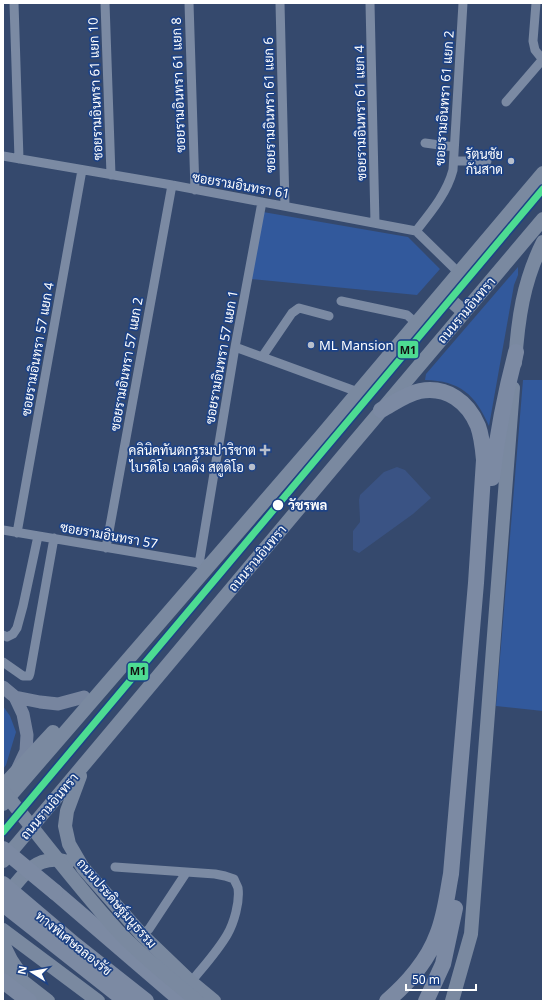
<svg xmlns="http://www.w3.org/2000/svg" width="546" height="1004" viewBox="0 0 546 1004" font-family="'Noto Sans',Sarabun,sans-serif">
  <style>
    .green { fill: #32599c }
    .water { fill: #3a5384 }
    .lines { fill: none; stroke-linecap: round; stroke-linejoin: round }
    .minor { stroke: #7b8aa3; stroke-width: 9 }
    .secondary { stroke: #77859f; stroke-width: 13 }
    .primary { stroke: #7a89a0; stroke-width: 14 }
    .motorway { stroke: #7c8aa3; stroke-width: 16 }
    .primary-bridge { stroke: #7a89a0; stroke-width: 14 }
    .motorway-bridge { stroke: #7c8aa3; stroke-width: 16 }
    .metro-1-casing { stroke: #1d4285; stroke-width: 10 }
    .metro-1 { stroke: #4ddb92; stroke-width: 7 }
    .poi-dot { fill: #b8bfcc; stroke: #1d4285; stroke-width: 1.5 }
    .stop-dot { fill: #fff; stroke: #1d4285; stroke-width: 1.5 }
    .labels { text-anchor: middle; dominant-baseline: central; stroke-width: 3.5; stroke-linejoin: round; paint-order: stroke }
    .street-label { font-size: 13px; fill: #fff; stroke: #1d4285 }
    .poi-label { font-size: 13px; fill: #fff; stroke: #1d4285; text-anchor: end }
    .stop-label { font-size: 13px; font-weight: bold; fill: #fff; stroke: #1d4285; text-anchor: start }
    .line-badge { stroke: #1d4285; stroke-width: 1.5 }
    .pale-badge-label { font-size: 11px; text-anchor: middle; font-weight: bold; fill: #111 }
  </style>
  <rect width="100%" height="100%" fill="#35496d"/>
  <path class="green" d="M263 212 408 237 440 269 417 295 251 279Z
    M518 267V275L514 285 489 426C475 394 460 381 425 380L426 374Z
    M523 380H543V711L496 706Z
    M3 706 10 716 16 732 6 765 3 769Z"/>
  <path class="water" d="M397 467 405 470 431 498 413 514 359 553 353 550V531L360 522V519L359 500 360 495 384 472Z"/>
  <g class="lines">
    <path class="minor" d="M14 3 19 159
      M105 3 111 175
      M189 3 195 190
      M280 3 285 206
      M370 3 375 223
      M536 3 533 41 535 50 543 60
      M506 102 543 59
      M425 143 454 147
      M3 156 172 185 416 231 459 273
      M454 161H487
      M416 231C431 212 447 193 453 170L463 3
      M341 301 407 315 416 323
      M235 347 358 392
      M262 357 292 313 299 308 329 316
      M3 530 205 564
      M17 533 82 170
      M106 548 172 185
      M199 564 235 347 262 202
      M3 635 7 637 13 634 17 628 23 606 38 536
      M3 662 23 676H29L30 673 54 538
      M115 867 215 874 225 876 234 879C235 882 237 885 238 888 240 902 234 923 227 935 217 952 203 967 191 982
      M142 935 149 929 186 873"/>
    <path class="secondary" d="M3 687 15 697 23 714 27 735 26 751 18 768
      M15 697 40 702 58 704 84 697"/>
    <path class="primary" d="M442 293 464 312
      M515 363C518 319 523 282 543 242
      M80 776 67 811 65 826 69 844 83 868 142 935 191 982 214 1001
      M3 786 53 732
      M3 804 321 436 543 173
      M3 861 347 451 543 219
      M4 900C20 877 37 852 68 862
      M3 930 98 1001
      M3 944 11 960 21 975
      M3 966 48 1001
      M452 1001 471 934 513 388"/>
    <path class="motorway" d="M381 410C394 403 406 394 420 391 447 386 468 402 478 426 482 437 483 449 484 460L476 583 451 874C447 895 445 916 437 935 428 960 407 984 387 1001
      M492 478C497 435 505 394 516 352
      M55 892 182 1001
      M3 981 29 1001
      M426 1001 443 964 455 908"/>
    <path class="primary-bridge" d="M3 791C41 838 77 886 117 930 141 956 170 978 197 1001"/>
    <path class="motorway-bridge" d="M3 849 55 892
      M3 884 75 945 146 1001
      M3 904 126 1001"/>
    <defs>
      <path id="metro-1" d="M3 832 543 189"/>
    </defs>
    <use href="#metro-1" class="metro-1-casing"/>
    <use href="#metro-1" class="metro-1"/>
  </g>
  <g class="poi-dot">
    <circle cx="511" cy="161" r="4"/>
    <circle cx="311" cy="345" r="4"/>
    <path d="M263 444h4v4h4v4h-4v4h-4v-4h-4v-4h4z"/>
    <circle cx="252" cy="467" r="4"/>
  </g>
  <circle class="stop-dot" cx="278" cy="505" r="6"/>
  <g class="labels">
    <g class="street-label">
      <text transform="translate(178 85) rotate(-92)">ซอยรามอินทรา 61 แยก 8</text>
      <text transform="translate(95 89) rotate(-92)">ซอยรามอินทรา 61 แยก 10</text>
      <text transform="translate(444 98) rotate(-86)">ซอยรามอินทรา 61 แยก 2</text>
      <text transform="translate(269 105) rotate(-91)">ซอยรามอินทรา 61 แยก 6</text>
      <text transform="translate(360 113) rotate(-91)">ซอยรามอินทรา 61 แยก 4</text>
      <text transform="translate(241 185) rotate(10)">ซอยรามอินทรา 61</text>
      <text transform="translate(466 310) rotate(-50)">ถนนรามอินทรา</text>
      <text transform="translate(37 349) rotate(-80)">ซอยรามอินทรา 57 แยก 4</text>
      <text transform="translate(221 357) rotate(-80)">ซอยรามอินทรา 57 แยก 1</text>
      <text transform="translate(126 364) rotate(-80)">ซอยรามอินทรา 57 แยก 2</text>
      <text transform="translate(109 535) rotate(10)">ซอยรามอินทรา 57</text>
      <text transform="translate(257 558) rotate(-50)">ถนนรามอินทรา</text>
      <text transform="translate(49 806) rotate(-50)">ถนนรามอินทรา</text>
      <text transform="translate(117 903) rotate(49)">ถนนประดิษฐ์มนูธรรม</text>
      <text transform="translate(74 943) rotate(39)">ทางพิเศษฉลองรัช</text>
    </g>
    <g class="poi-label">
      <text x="503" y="154">รัตนชัย<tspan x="503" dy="15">กันสาด</tspan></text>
      <text x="319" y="345" text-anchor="start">ML Mansion</text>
      <text x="256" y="450">คลินิคทันตกรรมปาริชาต</text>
      <text x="244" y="467">ไบรดิโอ เวลดิ้ง สตูดิโอ</text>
    </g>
    <g class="stop-label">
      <text x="288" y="505">วัชรพล</text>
    </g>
  </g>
  <g class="line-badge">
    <rect x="397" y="340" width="22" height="19" rx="4" fill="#4ddb92"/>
    <rect x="127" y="662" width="22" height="19" rx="4" fill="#4ddb92"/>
  </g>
  <g class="pale-badge-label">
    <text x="408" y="354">M1</text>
    <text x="138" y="675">M1</text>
  </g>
  <rect width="546" height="1004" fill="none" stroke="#ffffff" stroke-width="8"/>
  <g transform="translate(32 972) rotate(281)" stroke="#1d4285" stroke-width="3" paint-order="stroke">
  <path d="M0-3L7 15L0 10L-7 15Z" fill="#ffffff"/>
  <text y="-6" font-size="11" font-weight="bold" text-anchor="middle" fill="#ffffff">N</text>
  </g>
  <path d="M406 984v6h70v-6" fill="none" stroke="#ffffff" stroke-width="2"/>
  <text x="412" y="984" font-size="12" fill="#ffffff" stroke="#1d4285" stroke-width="3" paint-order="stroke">50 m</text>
</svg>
